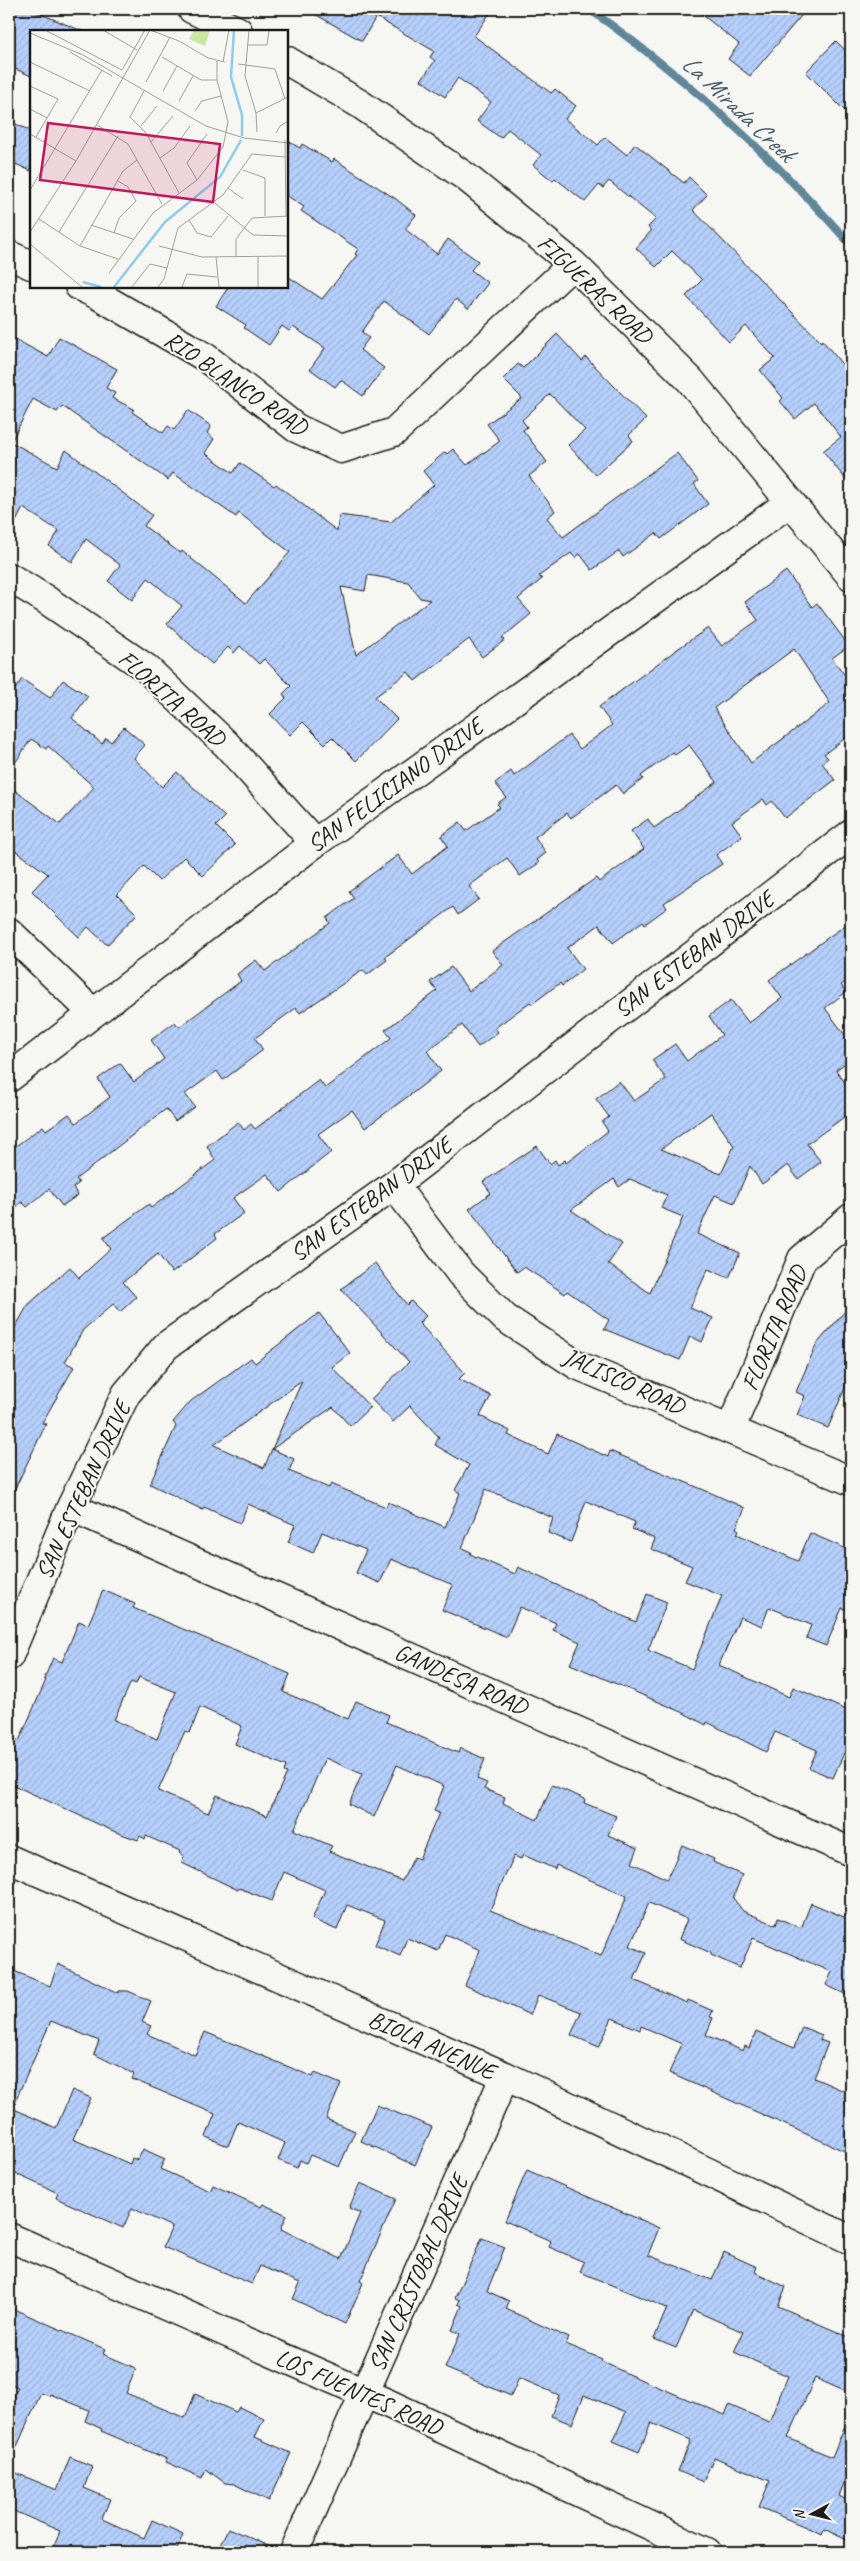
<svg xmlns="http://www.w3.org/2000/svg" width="860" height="2561" viewBox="0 0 860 2561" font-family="Caveat,sans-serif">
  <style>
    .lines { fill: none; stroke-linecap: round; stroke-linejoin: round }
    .stream { stroke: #60869a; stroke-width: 8 }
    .building { fill: url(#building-hatch); stroke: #1c1c1c; fill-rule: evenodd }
    .street-casing { stroke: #1c1c1c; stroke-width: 31 }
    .secondary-casing { stroke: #1c1c1c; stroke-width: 31 }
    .street { stroke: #f6f6f2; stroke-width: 28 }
    .secondary { stroke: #f6f6f2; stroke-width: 28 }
    .labels { text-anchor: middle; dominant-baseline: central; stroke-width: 4; stroke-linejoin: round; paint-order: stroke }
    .street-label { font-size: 24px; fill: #1c1c1c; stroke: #f6f6f2 }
    .water-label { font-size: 25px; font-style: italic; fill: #445a66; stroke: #f6f6f2 }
    .inset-river { fill: none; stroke: #8dccee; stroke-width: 2.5 }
    .inset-road { fill: none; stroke: #9f9f9c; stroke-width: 1 }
    .view { fill: #c2185b; fill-opacity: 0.15; stroke: #c2185b; stroke-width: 2.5 }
    .inset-edge { fill: none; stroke: #1c1c1c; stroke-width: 2.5 }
  </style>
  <defs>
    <pattern id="building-hatch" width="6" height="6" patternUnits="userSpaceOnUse" patternTransform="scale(1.25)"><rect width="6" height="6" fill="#b6d0fd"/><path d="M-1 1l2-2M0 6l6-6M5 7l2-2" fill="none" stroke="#9cb2d8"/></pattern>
  </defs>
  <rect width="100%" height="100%" fill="#f6f6f2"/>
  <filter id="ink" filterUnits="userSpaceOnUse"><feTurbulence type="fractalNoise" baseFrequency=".02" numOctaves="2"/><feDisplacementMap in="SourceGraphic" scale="10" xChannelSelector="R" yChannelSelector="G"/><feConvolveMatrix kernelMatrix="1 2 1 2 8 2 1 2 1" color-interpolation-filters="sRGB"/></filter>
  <g filter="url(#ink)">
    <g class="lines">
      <path class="stream" d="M589 9C684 76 774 158 851 245"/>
    </g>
    <path class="building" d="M14 9H29L82 31H31V76L9 66V21Z
      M306 9H493L474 36 551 93 555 89 576 106 565 119 598 145 605 137 627 155 635 144 684 183 689 177 707 195 693 210 821 342 822 340 851 375V486L823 451 841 437 814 403 795 419 780 401 783 398 760 370 775 358 746 326 729 342 686 296 702 280 672 251 656 267 636 248 651 231 648 227 656 219 609 181 603 188 599 185 585 202 555 178 553 181 533 165 541 155 508 129 501 138 477 121 491 102 458 78 445 97 421 80 435 61 430 57 434 51 376 17 362 41Z
      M695 9H807L750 76 728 59 739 44Z
      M836 41 851 56V117L806 72Z
      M9 121 31 131V171L9 161Z
      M286 140 300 148 302 144 332 162 334 159 396 199 416 215 405 229 437 254 448 239 478 261 471 270 488 283 468 309 456 299 429 334 384 301 362 332 369 338 360 350 384 368 363 396 341 380 335 387 310 369 325 348 293 327 289 331 282 326 269 345 244 328 246 325 216 306 229 286H286V275L322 299 357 255 355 254 358 249 301 211 304 207 286 195Z
      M557 334 582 361 586 357 646 419 629 435 633 441 596 475 568 445 585 430 550 394 522 420 527 427 523 430 547 462 529 476 555 511 547 518 563 537 677 453 698 481 694 484 708 504 661 539 656 533 623 557 619 551 592 570 580 554 575 558 571 553 539 576 542 579 518 599 531 614 502 638 505 640 482 657 469 639 415 681 408 672 375 697 397 719 356 761 332 737 325 744 303 722 290 735 270 714 286 698 283 694 291 686 264 659 259 664 240 646 234 653 228 647 212 664 167 624 182 606 148 578 132 600 108 581 120 565 86 539 72 562 49 546 59 531 23 508 9 535V336L48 357 59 337 117 369 106 388 115 393 112 398 134 409 132 412 163 433 168 426 174 430 188 410 211 426 207 433 214 439 205 453 233 473 240 463 274 486 276 484 337 531 339 515 391 522 434 485 423 471 445 452 447 454 453 449 467 465 500 441 487 424 522 398 503 379 518 364 523 368ZM33 399 57 412 62 406 168 480 173 473 236 517 239 513 290 552 246 603 182 551 180 553 144 526 152 515 66 450 57 467 11 442ZM368 575 408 582 420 598 430 600 356 655 341 587 365 591Z
      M786 571 812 607 817 603 849 646 832 658 851 683V734L824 754 828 758 822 763 835 780 785 818 772 801 767 805 763 799 732 822 742 836 716 855 722 864 664 903 667 908 645 924 643 921 613 943 599 925 567 948 583 969 562 986 560 983 532 1004 530 1002 495 1028 498 1032 478 1047 462 1025 427 1051 441 1071 414 1092 365 1128 352 1110 318 1134 331 1152 281 1192 267 1174 233 1198 244 1213 215 1234 217 1238 172 1273 158 1254 123 1282 136 1297 120 1312 113 1304 83 1330 65 1362 74 1367 42 1423 46 1424 9 1501V1338L28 1305 70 1267 79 1278 111 1249 103 1238 149 1204 151 1208 215 1160 207 1146 238 1122 244 1130 251 1124 255 1129 319 1080 325 1088 391 1038 385 1030 437 991 430 982 451 967 469 991 503 965 492 951 596 878 599 882 644 849 631 831 648 819 654 828 717 782 689 745 675 755 673 752 641 776 643 779 623 794 616 785 571 818 567 813 535 837 546 853 537 860 539 863 520 876 507 858 469 886 479 899 458 915 453 907 385 957 387 960 367 975 363 970 300 1013 296 1008 255 1038 263 1050 223 1080 217 1071 185 1094 195 1107 175 1121 166 1109 76 1179 79 1183 73 1188 78 1195 62 1206 49 1189 27 1207 22 1202 9 1213V1151L43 1126 46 1130 69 1114 76 1123 110 1097 98 1079 120 1063 134 1082 164 1059 151 1040 175 1022 179 1027 241 981 237 974 256 960 265 971 330 923 327 918 354 898 349 891 398 855 412 874 448 846 441 836 460 822 466 831 500 807 497 804 506 797 495 783 511 771 514 776 569 735 580 749 612 725 599 707 676 650 708 628 722 646 758 620 745 602ZM794 649 830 703 751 763 714 708Z
      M22 679 50 698 63 680 88 696 72 718 102 744 106 738 111 742 124 727 145 745 134 758 162 787 177 772 225 817 216 826 235 845 203 876 184 857 159 881 144 866 117 895 137 914 107 945 88 927 79 937 60 919 32 891 48 874 9 846V786L60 824 94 787 48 746 46 749 31 739 9 772V698Z
      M851 921V978L841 985 846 992 825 1008 851 1043V1059L836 1070 851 1091V1112L807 1144 821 1162 798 1179 788 1165 762 1184 750 1166 734 1203 715 1195 697 1234 740 1253 729 1278 708 1269 690 1308 713 1318 702 1342 690 1336 680 1360 604 1329 609 1320 567 1291 565 1294 524 1267 517 1272 469 1209 491 1193 483 1182 537 1146 550 1164 555 1160 558 1165 565 1160 566 1163 608 1131 602 1122 609 1117 596 1099 619 1081 634 1101 666 1079 652 1060 675 1044 687 1061 722 1035 709 1016 731 1000 749 1023 782 998 769 980ZM711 1113 734 1146 721 1174 661 1149ZM614 1179 619 1187 630 1179 667 1195 661 1208 683 1217 650 1293 608 1264 622 1244 571 1210Z
      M375 1263 407 1305 411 1301 426 1316 419 1323 465 1373 459 1379 491 1396 480 1416 510 1431 508 1435 548 1454 557 1434 608 1457 610 1451 709 1492 745 1508 736 1528 739 1530 737 1534 798 1561 810 1533 851 1551V1612L842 1608 826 1646 806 1638 811 1625 769 1607 762 1626 740 1617 719 1665 789 1697 793 1687 851 1712V1756L844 1753 833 1778 809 1768 817 1750 775 1732 766 1752 707 1722 706 1725 682 1712 570 1664 580 1642 553 1630 556 1623 520 1607 507 1637 442 1610 453 1585 391 1559 380 1583 356 1573 366 1550 322 1532 313 1553 288 1542 295 1525 248 1504 240 1523 204 1507 203 1510 150 1484 176 1426 173 1422 191 1401 251 1358 255 1363 319 1313 350 1353 332 1367 370 1407 350 1426 333 1407 272 1449 302 1381 214 1445 264 1468 272 1449 294 1459 289 1471 329 1488 331 1484 386 1507 388 1502 445 1527 460 1493 455 1490 469 1465 435 1445 439 1437 410 1406 393 1422 371 1399 409 1362 341 1289ZM486 1489 553 1518 548 1533 571 1542 586 1501 635 1522 632 1529 655 1539 651 1549 692 1566 685 1581 722 1596 692 1669 648 1650 667 1602 647 1594 636 1622 518 1567 515 1574 470 1554 471 1552 462 1548Z
      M851 1304V1374L828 1428 797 1415 805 1396 796 1392 816 1345Z
      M103 1590 135 1604 133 1608 290 1674 283 1692 348 1719 356 1701 389 1715 386 1722 458 1753 460 1748 485 1759 477 1779 487 1783 484 1789 505 1797 503 1803 537 1820 552 1785 585 1799 584 1803 616 1816 608 1835 638 1848 632 1863 667 1879 682 1845 714 1859 713 1862 742 1875 733 1898 743 1911 776 1925 778 1918 798 1927 802 1926 811 1903 851 1920V1997L826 1985 832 1972 753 1938 740 1968 711 1955V1953L679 1939 687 1919 649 1903 630 1946 646 1953 634 1980 687 2003 688 2000 713 2011 710 2017 713 2018 706 2035 743 2051 745 2046 749 2048 756 2031 794 2048 802 2027 822 2035 820 2040 828 2043 814 2078 851 2094V2154L669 2073 682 2044 641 2026 640 2030 612 2018 599 2047 571 2035 581 2012 538 1995 530 2015 465 1985 480 1950 445 1934 438 1951 407 1938 400 1956 375 1945 385 1920 347 1905 337 1930 312 1919 325 1890 284 1872 272 1901 239 1888 238 1890 182 1863 184 1856 179 1853 180 1851 146 1836 145 1839 140 1836 138 1840 113 1831 9 1783V1752L14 1739 19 1741 46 1680 44 1679 53 1658 62 1662 79 1621 88 1625ZM139 1677 176 1692 157 1739 114 1720 131 1682 136 1684ZM200 1707 242 1726 235 1744 286 1766 284 1772 287 1773 267 1816 217 1795 208 1813 158 1791 185 1731 190 1733ZM325 1758 362 1774 349 1804 374 1817 397 1765 444 1786 434 1811 439 1813 419 1859 414 1857 402 1881 329 1851 332 1846 294 1830ZM523 1855 555 1869 556 1865 627 1896 601 1956 490 1910 514 1856 521 1859Z
      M58 1964 118 1993 119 1991H128L151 2001 142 2022 151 2026 147 2034 195 2055 205 2032 313 2077 315 2073 341 2084 326 2119 355 2131 339 2167 310 2155 306 2163 300 2160 297 2168 278 2160 285 2143 238 2122 228 2146 206 2137 215 2114 132 2079 134 2074 94 2054 99 2041 51 2021 12 2108 56 2128 72 2090 91 2098 73 2139 130 2164 132 2158 138 2160 143 2149 165 2159 160 2169 210 2191 213 2185 261 2207 263 2204 287 2215 281 2229 341 2259 360 2213 349 2208 360 2183 396 2199 360 2281 363 2283 345 2324 293 2299 300 2283 260 2266 252 2284 163 2247 172 2227 132 2208 123 2228 56 2198 58 2193 9 2171V1969L50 1986Z
      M377 2105 432 2127 415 2165 361 2141Z
      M527 2170 659 2228 648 2255 712 2280 724 2252 757 2267 755 2272 786 2287 778 2306 851 2338V2394L815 2378 788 2438 832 2457 851 2411V2465L839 2496 851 2502V2542L824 2529 822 2534 759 2507 770 2481 714 2457 703 2482 678 2471 691 2440 651 2423 639 2452 613 2441 626 2412 584 2395 572 2424 551 2416 559 2395 519 2378 511 2396 445 2368 460 2334 452 2330 462 2306 458 2304 460 2300 455 2298 482 2238 505 2247 487 2291 509 2301 506 2309 569 2338 566 2344 602 2359 601 2361 630 2375 725 2415 729 2405 769 2422 788 2376 734 2352 743 2332 693 2310 676 2348 654 2339 667 2308 580 2272 584 2262 549 2247 551 2241 505 2221Z
      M9 2307 105 2349 103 2354 136 2368 126 2393 185 2418 195 2394 236 2412 239 2407 264 2419 255 2437 291 2453 269 2501 234 2484 225 2483 206 2469 202 2478 166 2462 167 2459 101 2431 102 2429 85 2421 89 2410 50 2394 49 2396 41 2393 9 2464V2407L18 2387 9 2383Z
      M70 2457 92 2466 84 2488 110 2499 102 2519 144 2538 152 2520 183 2534 176 2552H51L60 2531 9 2509V2470L57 2490Z
      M228 2528 279 2551V2552H217Z"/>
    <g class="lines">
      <defs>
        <path id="street" d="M192 9 238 31
          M286 60 360 104 466 177 573 264 690 380 851 576
          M9 255 31 265
          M79 286 98 295 205 357 296 428 341 449 394 432 573 264
          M9 577 45 599 146 668 226 744 315 843
          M9 932 92 1012
          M9 1078 315 843 789 503
          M394 1185 461 1274 505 1318 577 1365 851 1481
          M731 1428 802 1259 851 1218
          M71 1507 851 1852
          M9 1656 71 1507 126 1394 166 1346 394 1185 851 834
          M9 2237 389 2404 707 2552
          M294 2552 505 2076"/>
        <path id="secondary" d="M9 1859 505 2076 851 2240"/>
      </defs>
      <use href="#street" class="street-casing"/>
      <use href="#secondary" class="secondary-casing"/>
      <use href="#street" class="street"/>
      <use href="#secondary" class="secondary"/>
    </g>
  </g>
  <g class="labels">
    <g class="street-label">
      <text transform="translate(595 289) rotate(43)">FIGUERAS ROAD</text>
      <text transform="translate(236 383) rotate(34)">RIO BLANCO ROAD</text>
      <text transform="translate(172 698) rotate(41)">FLORITA ROAD</text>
      <text transform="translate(395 785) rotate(-36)">SAN FELICIANO DRIVE</text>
      <text transform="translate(694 954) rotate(-37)">SAN ESTEBAN DRIVE</text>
      <text transform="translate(371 1199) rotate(-36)">SAN ESTEBAN DRIVE</text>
      <text transform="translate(774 1328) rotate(-67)">FLORITA ROAD</text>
      <text transform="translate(624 1381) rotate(24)">JALISCO ROAD</text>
      <text transform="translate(83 1490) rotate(-65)">SAN ESTEBAN DRIVE</text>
      <text transform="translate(461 1679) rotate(24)">GANDESA ROAD</text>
      <text transform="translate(432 2045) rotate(24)">BIOLA AVENUE</text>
      <text transform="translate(418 2273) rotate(-66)">SAN CRISTOBAL DRIVE</text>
      <text transform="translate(359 2392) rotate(24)">LOS FUENTES ROAD</text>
    </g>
    <g class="water-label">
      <text transform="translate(738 108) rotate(43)">La Mirada Creek</text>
    </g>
  </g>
  <g transform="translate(30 30)">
    <rect width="258" height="258" fill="#f6f6f2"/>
    <path d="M164 0H180L175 16 159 9Z" fill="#c8e8a0"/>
    <path class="inset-river" d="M204 0 201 47 212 85V106M53 252 71 257M84 257 135 192 190 147 211 110"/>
    <path class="inset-road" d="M15 0 92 40 115 0M73 0 107 20M120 0 149 11 178 28 195 32M219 0 215 46 226 83 227 102M0 3 53 25 176 96 214 108 258 113M217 15H237L239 0M40 22 82 46M132 27 171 50H187M0 32 60 61M193 32 199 0M208 34 245 39 255 69M116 52 140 7M0 56 28 69 6 107M114 61 100 87 116 103 149 163M133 61 147 36M149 71 163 46M0 79 17 88M165 81 172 71 191 66M226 83 258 67M67 95 98 114 132 174M111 96 127 76M246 103 250 96 258 91M0 104 46 131M255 110 256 186M121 112 143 86M130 128 144 118 160 96M213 140 235 148V186M167 150 157 133 177 104M198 158 213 169M0 160 72 40M185 173 223 205 258 206M9 189 50 216 88 229M159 190 167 203 181 207 198 186M61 195 103 209M0 202 46 131 120 0M29 202 88 106M84 203 89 188 106 171 98 157 88 151M0 214 52 257M50 216 93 141 107 130M129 216 172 227 258 226M186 227 189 257M206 227V209L222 188 258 186M228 227V257M79 243 123 183 167 150 193 117 198 92 187 50V31M102 257 120 234 137 238M128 257 134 249 148 198 193 165 222 124 255 127M152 257 157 244 187 247"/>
    <path class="view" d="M18 93 190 114 183 172 10 150Z"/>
    <rect width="258" height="258" class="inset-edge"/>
  </g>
  <rect width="860" height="2561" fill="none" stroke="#f6f6f2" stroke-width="30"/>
  <rect x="15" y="15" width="830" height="2531" fill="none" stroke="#1c1c1c" stroke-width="2" filter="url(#ink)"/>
  <g transform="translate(812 2514) rotate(263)" stroke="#f6f6f2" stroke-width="4" paint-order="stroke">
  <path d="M0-4L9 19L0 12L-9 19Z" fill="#1c1c1c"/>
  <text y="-8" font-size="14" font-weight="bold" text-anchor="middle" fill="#1c1c1c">N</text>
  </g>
</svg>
